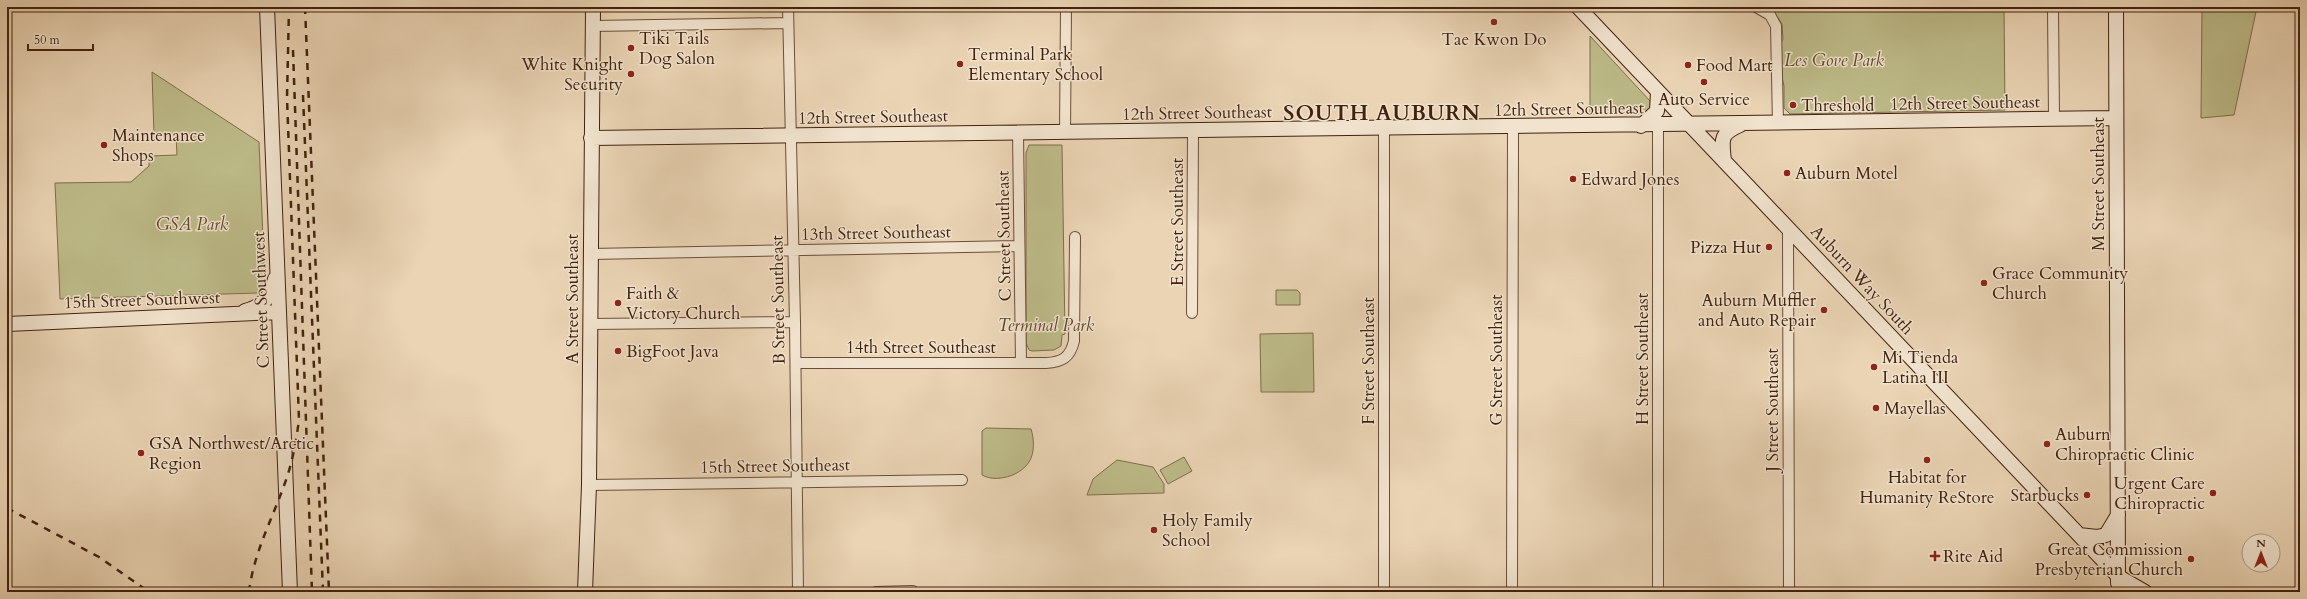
<svg xmlns="http://www.w3.org/2000/svg" width="2307" height="599" viewBox="0 0 2307 599" font-family="Cardo,serif">
  <style>
    .green { fill: #bdbb89; stroke: #806e4c }
    .lines { fill: none; stroke-linecap: round; stroke-linejoin: round }
    .street-casing { stroke: #6c4e38; stroke-width: 12 }
    .secondary-casing { stroke: #42220f; stroke-width: 16 }
    .street { stroke: #f1e3ce; stroke-width: 10 }
    .secondary { stroke: #f1e3ce; stroke-width: 14 }
    .rail { stroke: #42220f; stroke-width: 2.5; stroke-dasharray: 7 7; stroke-linecap: butt }
    .poi-dot { fill: #8f2418; stroke: #f1e3ce; stroke-width: 1.5 }
    .labels { text-anchor: middle; dominant-baseline: central; stroke-width: 3; stroke-linejoin: round; paint-order: stroke }
    .poi-label { font-size: 17px; fill: #42220f; stroke: #f1e3ce; text-anchor: start }
    .park-label { font-size: 17px; font-style: italic; fill: #61482e; stroke: #f1e3ce }
    .street-label { font-size: 17px; fill: #42220f; stroke: #f1e3ce }
    .district-label { font-size: 21px; font-weight: bold; letter-spacing: 1px; fill: #42220f; stroke: #f1e3ce }
  </style>
  <rect width="100%" height="100%" fill="#ead4b4"/>
  <filter id="stains"><feTurbulence type="fractalNoise" baseFrequency=".005" numOctaves="4"/><feColorMatrix values="0 0 0 0 .2 0 0 0 0 .09 0 0 0 0 .02 0 0 0 .5 -.17"/></filter>
  <radialGradient id="worn" r=".72"><stop offset=".6" stop-color="#630" stop-opacity="0"/><stop offset="1" stop-color="#630" stop-opacity=".3"/></radialGradient>
  <path class="green" d="M1767 7H2004L2005 110 1790 114 1784 108V86L1780 68 1779 48 1783 39 1782 24 1775 13Z
    M2202 7H2257L2234 115 2201 118Z
    M1590 36 1651 102V109L1646 113 1590 114Z
    M152 72 259 142 265 286 258 293 60 299 55 183 131 182 149 166V156L177 155 176 136H154Z
    M1029 145H1062L1065 334 1062 335 1061 346 1054 350 1032 351 1029 350 1026 343V153Z
    M1276 290H1297L1300 293V305H1276Z
    M1313 333 1314 392H1261L1260 334Z
    M986 428 1031 429C1034 438 1035 453 1029 462 1020 476 996 483 982 475V431Z
    M1184 457 1192 471 1168 484 1160 470Z
    M1117 460 1153 467 1164 484V493L1087 495 1093 479Z"/>
  <g class="lines">
    <defs>
      <path id="street" d="M788 7 795 322 798 592
        M1756 7 1770 15 1776 26 1778 124
        M2053 7 2054 119
        M592 26 788 23
        M1658 125V592
        M1384 129V592
        M1018 133 1021 363
        M1065 133 1066 7
        M1788 228 1789 592
        M590 254 1019 246
        M1192 313 1193 131
        M590 324 795 322
        M796 363H1046C1062 362 1070 358 1074 341L1075 237
        M589 485 962 480
        M876 592 913 591
        M1512 592 1513 128"/>
      <path id="secondary" d="M267 7 290 592
        M1578 7 2119 577 2128 592
        M2116 7 2118 583
        M1641 126 1657 111 1658 92
        M591 138 2116 118
        M1724 161C1722 140 1719 134 1740 125
        M245 311C263 306 271 297 275 279
        M7 324 279 312
        M2079 535 2097 537 2106 535 2118 515
        M2119 577 2145 592
        M585 592 589 485 593 7"/>
    </defs>
    <use href="#street" class="street-casing"/>
    <use href="#secondary" class="secondary-casing"/>
    <use href="#street" class="street"/>
    <use href="#secondary" class="secondary"/>
    <path class="rail" d="M305 7 329 592
      M293 50 312 592
      M303 95 323 592
      M7 508 99 557 149 592
      M249 592C254 551 273 518 286 480 293 460 296 441 299 420L287 98 289 7"/>
  </g>
  <g class="poi-dot">
    <circle cx="1494" cy="22" r="4"/>
    <circle cx="631" cy="48" r="4"/>
    <circle cx="960" cy="64" r="4"/>
    <circle cx="1688" cy="65" r="4"/>
    <circle cx="631" cy="74" r="4"/>
    <circle cx="1704" cy="82" r="4"/>
    <circle cx="1793" cy="105" r="4"/>
    <circle cx="104" cy="145" r="4"/>
    <circle cx="1787" cy="173" r="4"/>
    <circle cx="1573" cy="179" r="4"/>
    <circle cx="1769" cy="247" r="4"/>
    <circle cx="1984" cy="283" r="4"/>
    <circle cx="618" cy="303" r="4"/>
    <circle cx="1824" cy="310" r="4"/>
    <circle cx="618" cy="351" r="4"/>
    <circle cx="1874" cy="367" r="4"/>
    <circle cx="1876" cy="408" r="4"/>
    <circle cx="2047" cy="444" r="4"/>
    <circle cx="141" cy="453" r="4"/>
    <circle cx="1927" cy="460" r="4"/>
    <circle cx="2213" cy="493" r="4"/>
    <circle cx="2087" cy="495" r="4"/>
    <circle cx="1154" cy="530" r="4"/>
    <path d="M1933 550h4v4h4v4h-4v4h-4v-4h-4v-4h4z"/>
    <circle cx="2191" cy="559" r="4"/>
  </g>
  <g class="labels">
    <g class="poi-label">
      <text x="639" y="38">Tiki Tails<tspan x="639" dy="20">Dog Salon</tspan></text>
      <text x="1494" y="39" text-anchor="middle">Tae Kwon Do</text>
      <text x="968" y="54">Terminal Park<tspan x="968" dy="20">Elementary School</tspan></text>
      <text x="623" y="64" text-anchor="end">White Knight<tspan x="623" dy="20">Security</tspan></text>
      <text x="1696" y="65">Food Mart</text>
      <text x="1704" y="99" text-anchor="middle">Auto Service</text>
      <text x="1801" y="105">Threshold</text>
      <text x="112" y="135">Maintenance<tspan x="112" dy="20">Shops</tspan></text>
      <text x="1795" y="173">Auburn Motel</text>
      <text x="1581" y="179">Edward Jones</text>
      <text x="1761" y="247" text-anchor="end">Pizza Hut</text>
      <text x="1992" y="273">Grace Community<tspan x="1992" dy="20">Church</tspan></text>
      <text x="626" y="293">Faith &amp;<tspan x="626" dy="20">Victory Church</tspan></text>
      <text x="1816" y="300" text-anchor="end">Auburn Muffler<tspan x="1816" dy="20">and Auto Repair</tspan></text>
      <text x="626" y="351">BigFoot Java</text>
      <text x="1882" y="357">Mi Tienda<tspan x="1882" dy="20">Latina III</tspan></text>
      <text x="1884" y="408">Mayellas</text>
      <text x="2055" y="434">Auburn<tspan x="2055" dy="20">Chiropractic Clinic</tspan></text>
      <text x="149" y="443">GSA Northwest/Arctic<tspan x="149" dy="20">Region</tspan></text>
      <text x="1927" y="477" text-anchor="middle">Habitat for<tspan x="1927" dy="20">Humanity ReStore</tspan></text>
      <text x="2205" y="483" text-anchor="end">Urgent Care<tspan x="2205" dy="20">Chiropractic</tspan></text>
      <text x="2079" y="495" text-anchor="end">Starbucks</text>
      <text x="1162" y="520">Holy Family<tspan x="1162" dy="20">School</tspan></text>
      <text x="2183" y="549" text-anchor="end">Great Commission<tspan x="2183" dy="20">Presbyterian Church</tspan></text>
      <text x="1943" y="556">Rite Aid</text>
    </g>
    <g class="park-label">
      <text x="1834" y="60">Les Gove Park</text>
      <text x="192" y="224">GSA Park</text>
      <text x="1046" y="325">Terminal Park</text>
    </g>
    <g class="street-label">
      <text transform="translate(1965 103) rotate(-1)">12th Street Southeast</text>
      <text transform="translate(1569 109) rotate(-1)">12th Street Southeast</text>
      <text transform="translate(1197 113) rotate(-1)">12th Street Southeast</text>
      <text transform="translate(873 117) rotate(-1)">12th Street Southeast</text>
      <text transform="translate(2098 184) rotate(-90)">M Street Southeast</text>
      <text transform="translate(1177 222) rotate(-90)">E Street Southeast</text>
      <text transform="translate(876 233) rotate(-1)">13th Street Southeast</text>
      <text transform="translate(1004 236) rotate(-91)">C Street Southeast</text>
      <text transform="translate(1862 280) rotate(47)">Auburn Way South</text>
      <text transform="translate(572 299) rotate(-90)">A Street Southeast</text>
      <text transform="translate(142 300) rotate(-2)">15th Street Southwest</text>
      <text transform="translate(261 300) rotate(-92)">C Street Southwest</text>
      <text transform="translate(778 300) rotate(-91)">B Street Southeast</text>
      <text x="921" y="347">14th Street Southeast</text>
      <text transform="translate(1642 359) rotate(-90)">H Street Southeast</text>
      <text transform="translate(1496 360) rotate(-90)">G Street Southeast</text>
      <text transform="translate(1368 361) rotate(-90)">F Street Southeast</text>
      <text transform="translate(1772 410) rotate(-90)">J Street Southeast</text>
      <text transform="translate(775 466) rotate(-1)">15th Street Southeast</text>
    </g>
    <g class="district-label">
      <text x="1382" y="113">SOUTH AUBURN</text>
    </g>
  </g>
  <rect width="2307" height="599" fill="none" stroke="#ead4b4" stroke-width="24"/>
  <rect x="8" y="8" width="2291" height="583" fill="none" stroke="#42220f" stroke-width="2"/>
  <rect x="12" y="12" width="2283" height="575" fill="none" stroke="#42220f"/>
  <g transform="translate(2261 553)"><circle r="19" fill="#f1e3ce" stroke="#ab9682"/>
  <path d="M0-3L7 15L0 10L-7 15Z" fill="#8f2418"/>
  <text y="-6" font-size="11" font-weight="bold" text-anchor="middle" fill="#42220f">N</text>
  </g>
  <path d="M28 44v6h65v-6" fill="none" stroke="#42220f" stroke-width="2"/>
  <text x="34" y="44" font-size="12" fill="#42220f" stroke="#f1e3ce" stroke-width="3" paint-order="stroke">50 m</text>
  <rect width="100%" height="100%" filter="url(#stains)"/>
  <rect width="100%" height="100%" fill="url(#worn)"/>
</svg>
